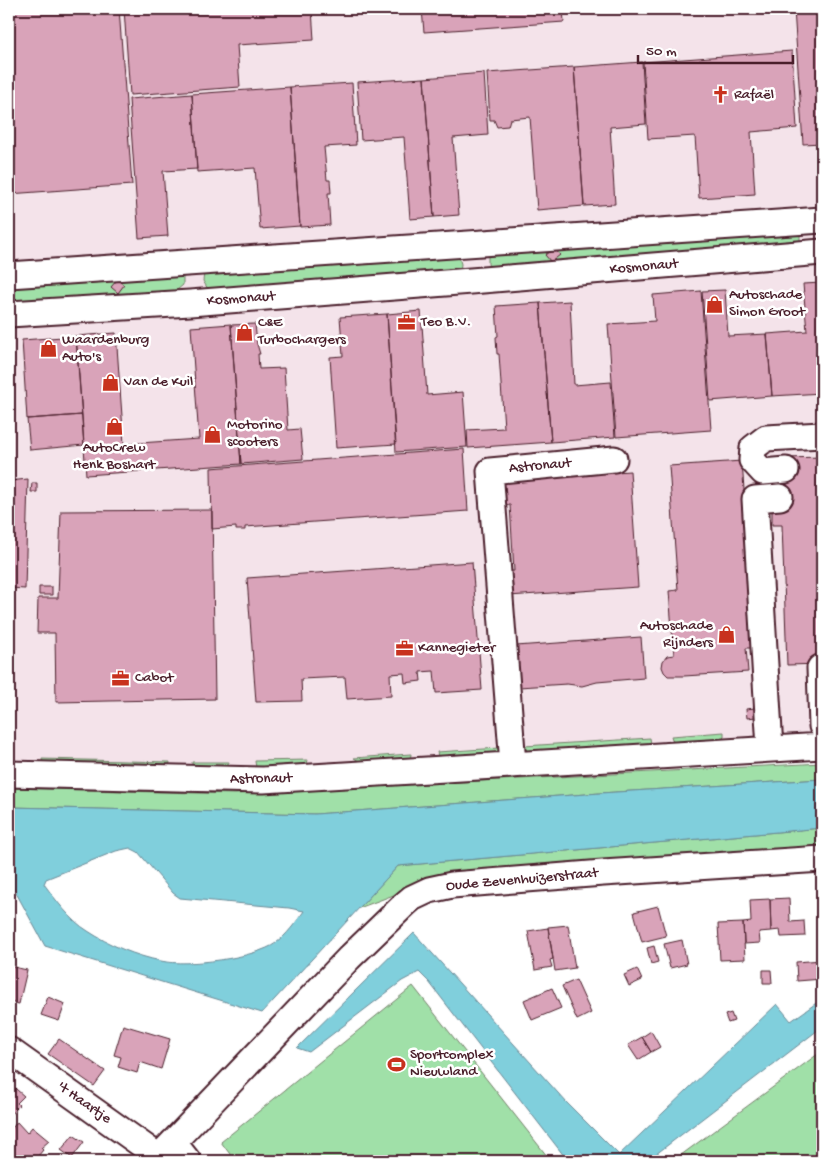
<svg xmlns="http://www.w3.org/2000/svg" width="831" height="1170" viewBox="0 0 831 1170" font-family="'Gochi Hand',sans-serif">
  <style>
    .built { fill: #f4e3ea }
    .green { fill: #a0e0a8; stroke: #75806a }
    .water { fill: #80cfdc; stroke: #6a8995; fill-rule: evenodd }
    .building { fill: #d9a3b9; stroke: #4a1f2b }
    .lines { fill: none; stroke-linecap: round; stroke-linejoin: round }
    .minor-casing { stroke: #4a1f2b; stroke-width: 29 }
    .minor { stroke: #fff; stroke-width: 25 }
    .labels { text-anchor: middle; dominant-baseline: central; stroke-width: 5; stroke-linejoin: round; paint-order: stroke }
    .poi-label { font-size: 15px; fill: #4a1f2b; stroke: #fff; text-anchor: start }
    .street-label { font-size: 15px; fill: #4a1f2b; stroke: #fff }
  </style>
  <rect width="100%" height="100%" fill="#fff"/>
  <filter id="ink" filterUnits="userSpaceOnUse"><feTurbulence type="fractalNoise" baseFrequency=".02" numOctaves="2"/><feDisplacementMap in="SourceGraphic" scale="10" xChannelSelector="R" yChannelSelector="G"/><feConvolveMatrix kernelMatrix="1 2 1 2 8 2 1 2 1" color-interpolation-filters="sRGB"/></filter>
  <g filter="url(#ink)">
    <path class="built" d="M9 9H822V742L263 777 9 772Z"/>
    <path class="green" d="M792 230 800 234V241L797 246 491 270 488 264V257L495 251Z
      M448 256 459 257 461 264 460 272 212 291 208 289 203 281 204 273Z
      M175 273 183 276V285L177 290 170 291 9 303V285Z
      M724 732V737L720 741 675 744 673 742 671 736Z
      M650 738 651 744 648 746 528 754 524 746Z
      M500 748 501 755 439 760 437 752Z
      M411 754 410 761 362 763 354 758Z
      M42 759 170 762 169 767 43 764Z
      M308 760 306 767 303 769 256 768 255 761Z
      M192 762H229L228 767 192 766Z
      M822 763V779L600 793 315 814 9 807V788L235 794Z
      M822 828V852L423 884 359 908 398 866Z
      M413 986 551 1161H235L221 1142Z
      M822 1051V1161H673Z"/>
    <path class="water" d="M822 779V828L398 866 262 1013 45 946 9 880V807L315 814 600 793ZM130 848 138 852 173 893 180 898 289 908 304 911C296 922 287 935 276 943 255 958 187 967 161 961 136 956 109 945 88 931 70 920 56 900 44 884L46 879 116 851Z
      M414 933 567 1103 619 1155 777 1004 791 1021 822 999V1027L647 1161H568L429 982 419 972 402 981 309 1052 297 1048Z"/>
    <path class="building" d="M9 9H119L132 185 9 194Z
      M124 9H312L314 40 237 45 240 87 130 95Z
      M422 9H563L564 22 424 32Z
      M794 9H822V143L803 144Z
      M792 51 797 128 751 132 755 194 699 198 695 136 648 139 643 62Z
      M642 62 646 124 610 127 615 204 584 206 574 67Z
      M574 67 584 206 537 210 530 117 510 119 508 126 497 127 494 120H490L487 73Z
      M484 73 488 135 453 138 459 215 434 217 424 78Z
      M424 78 434 217 410 219 404 137 361 140 357 82Z
      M352 83 356 145 324 147 327 180H330L331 193H328L330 225 300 227 290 87Z
      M290 87 300 226 260 229 255 168 197 172 192 94Z
      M192 94 197 169 163 171 168 236 139 238 129 99Z
      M554 248 560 255 551 262 545 255Z
      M117 280 124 285 118 293 111 287Z
      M822 283V393L772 396 767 334 807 331 803 284Z
      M725 290 728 336 767 334 772 396 710 401 702 291Z
      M701 291 711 430 616 437 608 324 655 321 653 295Z
      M570 301 574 385 611 382 615 437 551 442 540 303Z
      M540 303 551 442 468 448 467 430 504 428 499 354H497L496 337 498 336 496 306Z
      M421 311 427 395 463 392 467 447 396 452 387 314Z
      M387 314 396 444 336 448 330 357 343 356 340 317Z
      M231 324 241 464 86 475 76 336 116 333 124 444 199 439 191 327Z
      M255 324 257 344 260 354H258L259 369 284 368 288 430 300 429 303 459 241 464 231 325Z
      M76 336 82 415 27 419 22 340Z
      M82 415 84 445 30 450 27 419Z
      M464 449 468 511 245 527V530H236V527L212 529 211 468Z
      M822 457V664L787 665 782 525H772V511L781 510 780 485 786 478V458Z
      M742 461 755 648H746L748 672 684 676H668L664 672 662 667 663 661 667 656 674 655 669 591 678 590 669 466Z
      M630 471 638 587 509 596 507 571H514L510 505 503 506 501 480Z
      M28 479 25 589 9 588V481Z
      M32 483H37V492H31Z
      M212 510 215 699 56 702 55 633H37L38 598H58L61 511Z
      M472 562 482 690 436 693 434 671 420 672 421 681 405 683 404 673 390 674 391 696 347 699 345 677 301 679 302 701 256 702 247 578Z
      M39 587H52V595H39Z
      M641 637 644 678 597 682 582 686 567 684 519 687 516 646Z
      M755 708 756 717 747 718 746 709Z
      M789 898 790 922 804 921 805 936 781 937 780 930 771 931 770 899Z
      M770 899 771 931 759 932 760 943 744 944 743 923 751 922 750 900Z
      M658 906 666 936 642 942 634 912Z
      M743 923 745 959 720 960 718 924Z
      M568 925 575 968 555 971 548 927Z
      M548 928 553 959 550 960 552 967 535 970 528 931Z
      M682 940 687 964 670 968 664 944Z
      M654 946 658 962 651 964 647 948Z
      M822 960V979L797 981 796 962Z
      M9 966 27 970 19 1004 9 1002Z
      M637 969 642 980 629 986 624 975Z
      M763 970H771L772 983H763Z
      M576 980 591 1013 577 1020 562 986Z
      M552 988 561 1008 532 1020 524 1000Z
      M48 997 65 1004 59 1021 41 1015Z
      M731 1013 734 1021 728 1023 725 1015Z
      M123 1025 170 1039 161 1069 140 1062 137 1073 118 1067 121 1057 114 1055Z
      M651 1031 660 1047 651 1052 642 1037Z
      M642 1037 651 1052 638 1060 628 1045Z
      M59 1039 105 1071 94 1086 48 1054Z
      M9 1083 24 1096 17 1103 19 1105 9 1116Z
      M17 1122 27 1133 32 1127 49 1141 41 1148 43 1150 34 1161 9 1160V1154L14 1148 9 1146V1132Z
      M73 1135 84 1142 72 1158 61 1150Z"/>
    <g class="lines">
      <defs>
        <path id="minor" d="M9 275 822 220
          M9 314 190 303 471 281 822 252
          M786 470 763 472 752 460 753 448 766 438 822 435
          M820 668 822 726
          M770 748 755 499 780 497
          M513 764 490 471 614 459
          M9 774 263 780 822 746
          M9 1050 159 1157
          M173 1142 188 1161
          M155 1161 349 958 405 904 412 898 429 890 452 885 603 873 822 859"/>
      </defs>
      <use href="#minor" class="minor-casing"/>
      <use href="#minor" class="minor"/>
    </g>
  </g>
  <defs>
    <symbol id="church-bare" viewBox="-9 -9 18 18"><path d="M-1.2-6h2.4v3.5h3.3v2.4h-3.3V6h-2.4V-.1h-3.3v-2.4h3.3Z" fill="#c8321e" stroke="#fff" stroke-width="2.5" paint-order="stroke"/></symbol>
    <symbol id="shop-bare" viewBox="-9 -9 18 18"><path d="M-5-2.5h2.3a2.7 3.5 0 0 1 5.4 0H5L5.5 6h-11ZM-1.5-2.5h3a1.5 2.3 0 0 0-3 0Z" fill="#c8321e" stroke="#fff" stroke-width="2.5" paint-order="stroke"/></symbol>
    <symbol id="office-bare" viewBox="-9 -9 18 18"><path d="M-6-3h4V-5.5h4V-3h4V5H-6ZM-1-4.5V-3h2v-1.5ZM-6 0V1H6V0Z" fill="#c8321e" stroke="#fff" stroke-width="2.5" paint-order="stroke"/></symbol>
    <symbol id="stadium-bare" viewBox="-9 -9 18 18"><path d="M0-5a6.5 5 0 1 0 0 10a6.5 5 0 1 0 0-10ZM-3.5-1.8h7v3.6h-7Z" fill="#c8321e" stroke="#fff" stroke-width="2.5" paint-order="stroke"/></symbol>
  </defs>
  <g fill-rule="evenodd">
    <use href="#church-bare" x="708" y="82" width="25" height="25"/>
    <use href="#shop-bare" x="702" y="292" width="25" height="25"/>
    <use href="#office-bare" x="394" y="310" width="25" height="25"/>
    <use href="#shop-bare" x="232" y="320" width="25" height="25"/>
    <use href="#shop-bare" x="36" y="336" width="25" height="25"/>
    <use href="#shop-bare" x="98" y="370" width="25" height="25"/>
    <use href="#shop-bare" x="102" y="414" width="25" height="25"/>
    <use href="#shop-bare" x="200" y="422" width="25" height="25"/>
    <use href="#shop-bare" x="714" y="622" width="25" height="25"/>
    <use href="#office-bare" x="392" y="636" width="25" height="25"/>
    <use href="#office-bare" x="108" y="666" width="25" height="25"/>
    <use href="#stadium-bare" x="384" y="1052" width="25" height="25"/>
  </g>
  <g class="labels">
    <g class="poi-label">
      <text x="734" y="95">Rafaël</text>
      <text x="729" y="295">Autoschade<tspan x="729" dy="17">Simon Groot</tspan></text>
      <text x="421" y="322">Teo B.V.</text>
      <text x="258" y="323">C&amp;E<tspan x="258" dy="17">Turbochargers</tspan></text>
      <text x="62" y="340">Waardenburg<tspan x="62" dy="17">Auto's</tspan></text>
      <text x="124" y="382">Van de Kuil</text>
      <text x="227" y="425">Motorino<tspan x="227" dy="17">scooters</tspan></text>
      <text x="114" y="448" text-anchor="middle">AutoCrew<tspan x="114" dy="17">Henk Boshart</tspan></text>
      <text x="713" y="626" text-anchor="end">Autoschade<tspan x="713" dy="17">Rijnders</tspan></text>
      <text x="418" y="648">Kannegieter</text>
      <text x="135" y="678">Cabot</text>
      <text x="410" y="1055">Sportcomplex<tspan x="410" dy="17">Nieuwland</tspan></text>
    </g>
    <g class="street-label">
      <text transform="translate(644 267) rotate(-5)">Kosmonaut</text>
      <text transform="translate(241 299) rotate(-4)">Kosmonaut</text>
      <text transform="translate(540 466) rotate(-5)">Astronaut</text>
      <text transform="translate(261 779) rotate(-1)">Astronaut</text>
      <text transform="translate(522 880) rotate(-5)">Oude Zevenhuizerstraat</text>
      <text transform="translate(84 1103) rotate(35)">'t Haartje</text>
    </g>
  </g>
  <rect width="831" height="1170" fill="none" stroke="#fff" stroke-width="30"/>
  <rect x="15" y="15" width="801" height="1140" fill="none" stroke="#4a1f2b" stroke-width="2" filter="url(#ink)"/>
  <path d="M638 55v8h155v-8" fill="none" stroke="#4a1f2b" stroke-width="2.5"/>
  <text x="646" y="55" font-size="15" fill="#4a1f2b" stroke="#ffffff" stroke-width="4" paint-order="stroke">50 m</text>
</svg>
